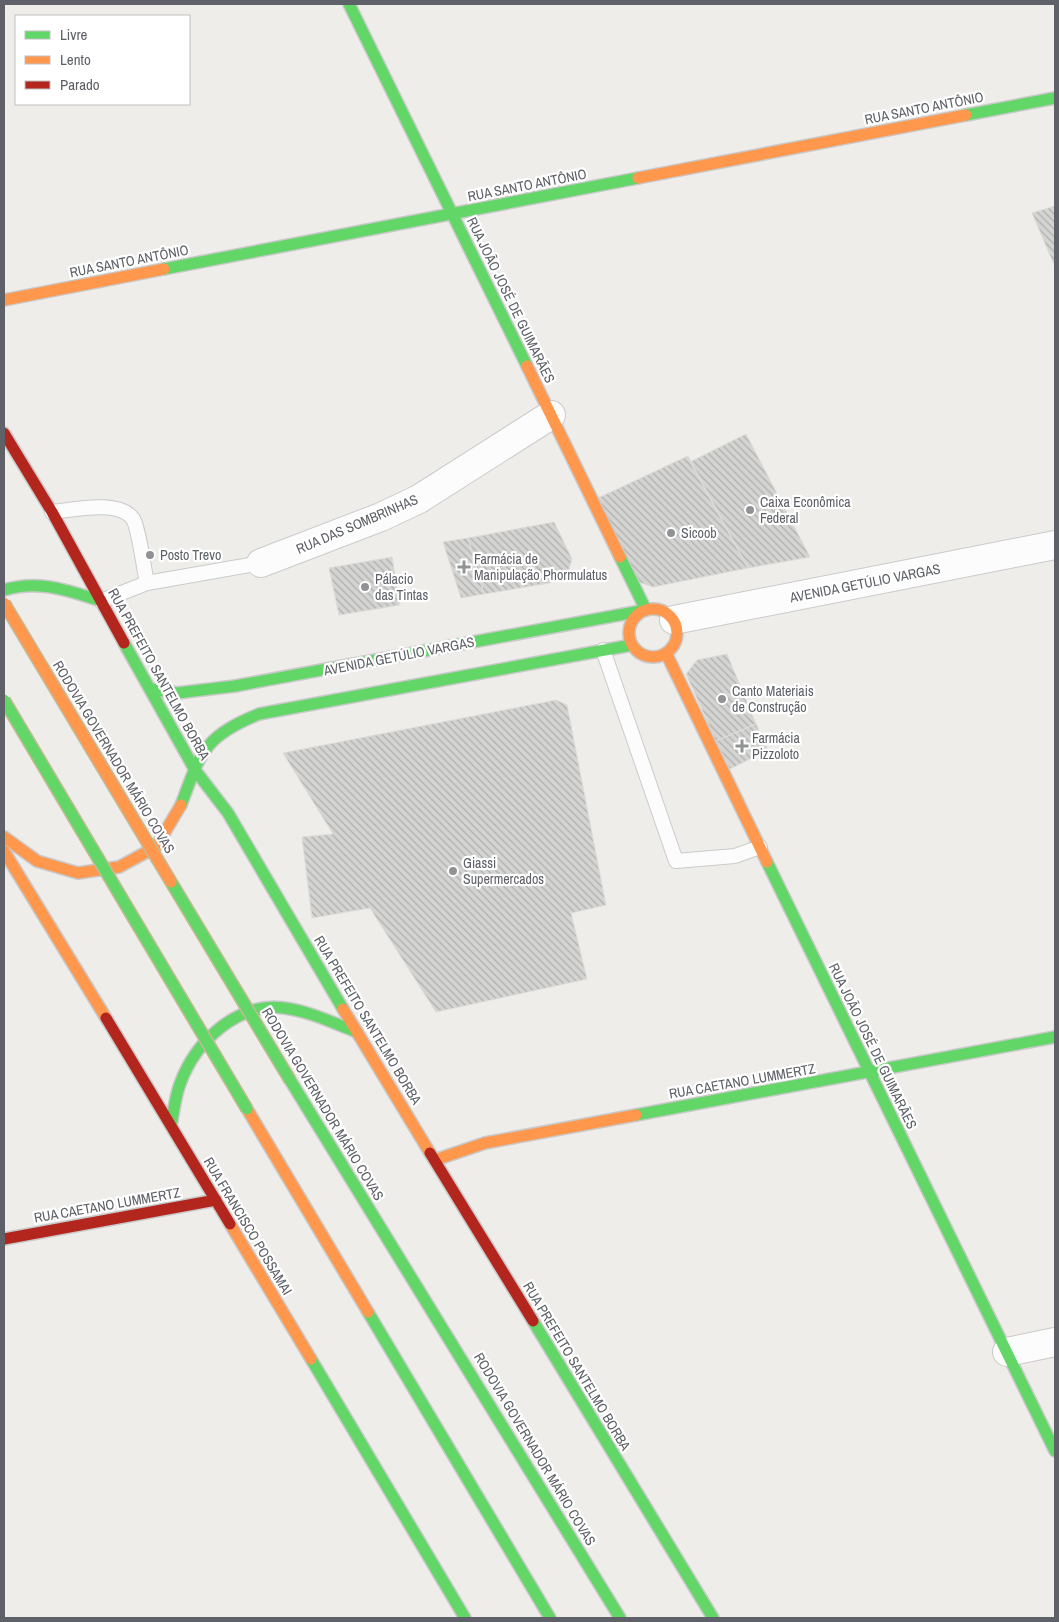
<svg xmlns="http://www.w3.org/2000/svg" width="1059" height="1622" viewBox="0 0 1059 1622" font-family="'Archivo Narrow',sans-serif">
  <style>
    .building { fill: url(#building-back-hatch); stroke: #dedcd8 }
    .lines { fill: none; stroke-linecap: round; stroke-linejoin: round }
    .lane-casing { stroke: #cacbcb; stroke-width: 16 }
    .street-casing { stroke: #cacbcb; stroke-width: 30 }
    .fast-casing { stroke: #c9c9ca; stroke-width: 14 }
    .slow-casing { stroke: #c9c9ca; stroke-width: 14 }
    .jam-casing { stroke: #c9c9ca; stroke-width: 14 }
    .lane { stroke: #fcfcfc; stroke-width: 14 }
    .street { stroke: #fcfcfc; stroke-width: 28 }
    .fast { stroke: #63d668; stroke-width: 11 }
    .slow { stroke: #ff974d; stroke-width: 11 }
    .jam { stroke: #b3261e; stroke-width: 11 }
    .fast-bridge-casing { stroke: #c5ba96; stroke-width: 14; stroke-linecap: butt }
    .slow-bridge-casing { stroke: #c5ba96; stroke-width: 14; stroke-linecap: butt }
    .fast-bridge { stroke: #63d668; stroke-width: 11 }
    .slow-bridge { stroke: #ff974d; stroke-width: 11 }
    .poi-dot { fill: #909294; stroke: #fff; stroke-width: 2 }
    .labels { text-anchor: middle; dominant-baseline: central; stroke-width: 4.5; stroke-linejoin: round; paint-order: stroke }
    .street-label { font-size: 14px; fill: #5e6167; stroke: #fff }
    .poi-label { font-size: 14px; fill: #5e6167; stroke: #fff; text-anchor: start }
  </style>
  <defs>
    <pattern id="building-back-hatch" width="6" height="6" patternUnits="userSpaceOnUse" patternTransform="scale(1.25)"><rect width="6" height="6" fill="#d4d4d2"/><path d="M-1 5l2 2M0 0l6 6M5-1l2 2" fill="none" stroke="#afafae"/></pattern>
  </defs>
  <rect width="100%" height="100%" fill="#eeede9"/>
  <path class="building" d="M1055 206V267L1032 213Z
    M746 434 810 557 748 568 690 462Z
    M688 456 748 568 653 587 636 581 596 499Z
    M554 522 572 559 568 572 550 583 484 594 468 538Z
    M468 538 484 594 461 598 443 542Z
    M392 557 400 605 339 615 329 568Z
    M727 654 756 724 716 741 686 674 697 660Z
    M556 700 567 705 606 905 571 913 587 979 436 1012 370 908 312 918 302 837 333 834 283 753Z
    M756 724 768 750 730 769 716 741Z"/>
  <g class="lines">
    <defs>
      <path id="lane" d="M52 512C73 510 119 499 133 519 139 528 144 570 147 583
        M101 601 147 583 261 563
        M603 650 676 861 735 856 760 847"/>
      <path id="street" d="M261 563 381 517 419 499 551 415
        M674 620 1055 545
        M1007 1352 1055 1342"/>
      <path id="fast" d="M349 4 527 366
        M966 115 1055 98
        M164 269 638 178
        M4 590C38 579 69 591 101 601
        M124 643 195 770 228 813 343 1009
        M151 689 177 693 235 686 646 610 620 557
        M181 805C201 752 203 737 259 714L632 645
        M767 862 1055 1451
        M290 1080 620 1618
        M636 1115 1055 1037
        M171 1125C174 1111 175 1097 180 1084 195 1042 237 1002 284 1008 309 1011 333 1023 357 1032
        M368 1312 550 1618
        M533 1321 713 1618
        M311 1359 465 1618"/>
      <path id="slow" d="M638 178 966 115
        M4 300 164 269
        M527 366 620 557
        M629 633a24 24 0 1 1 48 0a24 24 0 1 1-48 0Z
        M666 653 767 862
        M4 837 37 861 78 873 119 867 156 847 181 805
        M4 851 106 1018
        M343 1009 430 1153
        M247 1109 368 1312
        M435 1160 485 1143 636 1115
        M230 1224 311 1359"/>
      <path id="jam" d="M4 433 52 512 124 643
        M106 1018 230 1224
        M430 1153 533 1321
        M4 1239 216 1200"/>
    </defs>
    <use href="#lane" class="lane-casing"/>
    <use href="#street" class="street-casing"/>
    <use href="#fast" class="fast-casing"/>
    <use href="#slow" class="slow-casing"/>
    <use href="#jam" class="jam-casing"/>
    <use href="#lane" class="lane"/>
    <use href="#street" class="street"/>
    <use href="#fast" class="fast"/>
    <use href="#slow" class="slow"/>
    <use href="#jam" class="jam"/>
    <defs>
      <path id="fast-bridge" d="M4 700 247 1109
        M171 882 290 1080"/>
      <path id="slow-bridge" d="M4 603 171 882"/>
    </defs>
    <use href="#fast-bridge" class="fast-bridge-casing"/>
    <use href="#slow-bridge" class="slow-bridge-casing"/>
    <use href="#fast-bridge" class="fast-bridge"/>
    <use href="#slow-bridge" class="slow-bridge"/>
  </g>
  <g class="poi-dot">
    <circle cx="750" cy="510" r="5"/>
    <circle cx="671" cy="533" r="5"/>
    <circle cx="150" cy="555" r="5"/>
    <path d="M461.5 559.5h5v5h5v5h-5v5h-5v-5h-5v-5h5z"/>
    <circle cx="365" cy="587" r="5"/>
    <circle cx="722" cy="699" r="5"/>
    <path d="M739.5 738.5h5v5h5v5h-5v5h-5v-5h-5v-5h5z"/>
    <circle cx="453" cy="871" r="5"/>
  </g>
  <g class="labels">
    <g class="street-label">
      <text transform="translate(924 108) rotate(-11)">RUA SANTO ANTÔNIO</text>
      <text transform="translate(527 185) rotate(-11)">RUA SANTO ANTÔNIO</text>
      <text transform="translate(129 261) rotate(-11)">RUA SANTO ANTÔNIO</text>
      <text transform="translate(511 300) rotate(64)">RUA JOÃO JOSÉ DE GUIMARÃES</text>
      <text transform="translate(357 524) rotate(-23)">RUA DAS SOMBRINHAS</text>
      <text transform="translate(865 583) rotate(-11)">AVENIDA GETÚLIO VARGAS</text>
      <text transform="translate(399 656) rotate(-11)">AVENIDA GETÚLIO VARGAS</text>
      <text transform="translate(159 674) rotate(61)">RUA PREFEITO SANTELMO BORBA</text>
      <text transform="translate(114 757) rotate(59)">RODOVIA GOVERNADOR MÁRIO COVAS</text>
      <text transform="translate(368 1020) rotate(59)">RUA PREFEITO SANTELMO BORBA</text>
      <text transform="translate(873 1046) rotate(64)">RUA JOÃO JOSÉ DE GUIMARÃES</text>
      <text transform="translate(742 1081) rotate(-10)">RUA CAETANO LUMMERTZ</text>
      <text transform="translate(323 1104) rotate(59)">RODOVIA GOVERNADOR MÁRIO COVAS</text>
      <text transform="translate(107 1205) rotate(-10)">RUA CAETANO LUMMERTZ</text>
      <text transform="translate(248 1226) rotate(59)">RUA FRANCISCO POSSAMAI</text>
      <text transform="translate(577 1366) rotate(59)">RUA PREFEITO SANTELMO BORBA</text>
      <text transform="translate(535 1449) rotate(59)">RODOVIA GOVERNADOR MÁRIO COVAS</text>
    </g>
    <g class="poi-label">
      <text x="760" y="502">Caixa Econômica<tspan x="760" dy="16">Federal</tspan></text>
      <text x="681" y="533">Sicoob</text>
      <text x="160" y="555">Posto Trevo</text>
      <text x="474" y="559">Farmácia de<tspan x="474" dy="16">Manipulação Phormulatus</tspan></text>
      <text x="375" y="579">Pálacio<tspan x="375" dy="16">das Tintas</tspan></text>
      <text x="732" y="691">Canto Materiais<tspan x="732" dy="16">de Construção</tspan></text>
      <text x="752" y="738">Farmácia<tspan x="752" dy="16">Pizzoloto</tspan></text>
      <text x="463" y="863">Giassi<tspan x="463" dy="16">Supermercados</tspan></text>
    </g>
  </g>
  <rect width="1059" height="1622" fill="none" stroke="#5e6167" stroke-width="10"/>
  <rect x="15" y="15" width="175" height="90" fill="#ffffff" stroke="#bfc0c2"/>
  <rect x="25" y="31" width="25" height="8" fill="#63d668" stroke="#bfc0c2"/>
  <text x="60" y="40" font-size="15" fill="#5e6167">Livre</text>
  <rect x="25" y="56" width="25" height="8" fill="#ff974d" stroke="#bfc0c2"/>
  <text x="60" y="65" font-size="15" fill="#5e6167">Lento</text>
  <rect x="25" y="81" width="25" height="8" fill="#b3261e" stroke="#bfc0c2"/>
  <text x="60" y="90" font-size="15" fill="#5e6167">Parado</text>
</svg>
